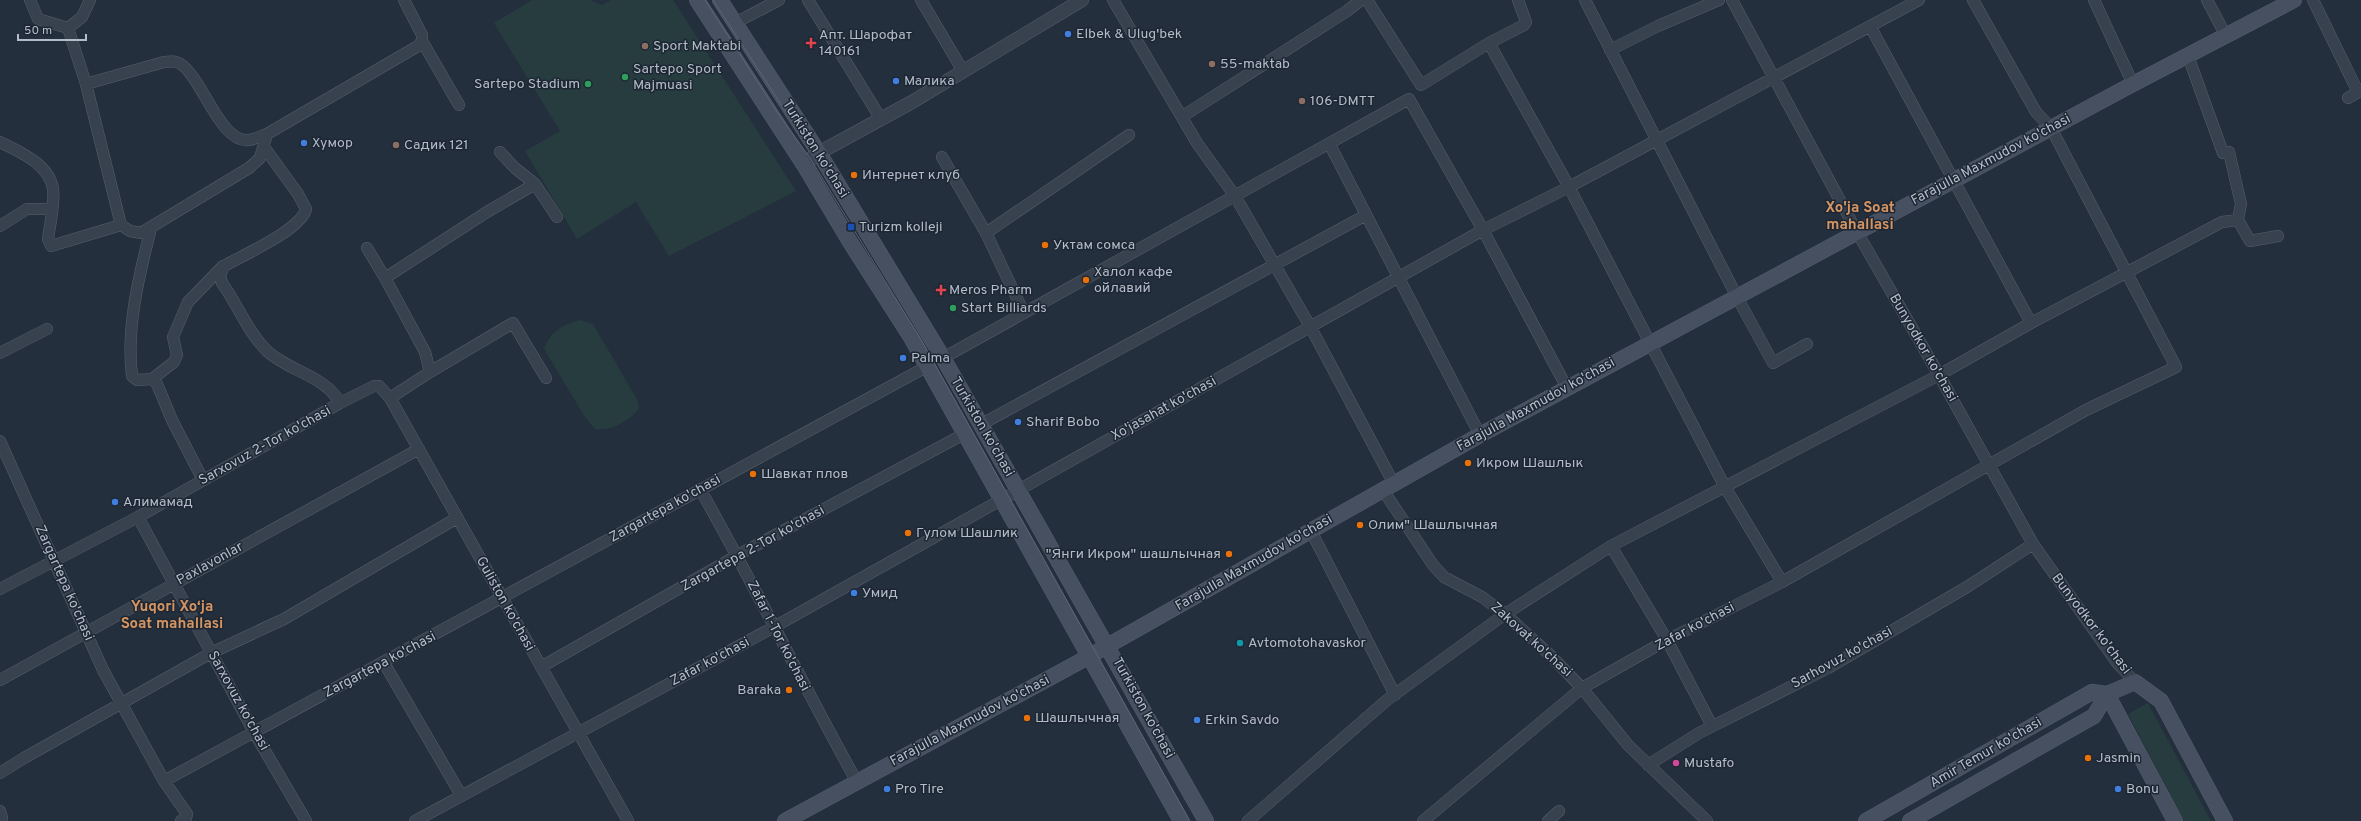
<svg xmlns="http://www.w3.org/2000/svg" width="2361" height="821" viewBox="0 0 2361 821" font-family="Overpass,sans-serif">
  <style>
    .green { fill: #263c3f }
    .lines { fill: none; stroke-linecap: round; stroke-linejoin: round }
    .minor-casing { stroke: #565f6c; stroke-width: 12 }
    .tertiary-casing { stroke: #565f6c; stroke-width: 14 }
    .secondary-casing { stroke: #565f6c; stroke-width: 16 }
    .minor { stroke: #38414e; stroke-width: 11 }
    .tertiary { stroke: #38414e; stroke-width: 13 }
    .secondary { stroke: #465061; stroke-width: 15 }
    .tram { stroke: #5a6575; stroke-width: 1 }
    .shop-dot { fill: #3f7fe0; stroke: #1d2633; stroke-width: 1.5 }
    .health-dot { fill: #e0444e; stroke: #1d2633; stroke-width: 1.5 }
    .education-dot { fill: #8d6e63; stroke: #1d2633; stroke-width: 1.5 }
    .leisure-dot { fill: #2e9e5b; stroke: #1d2633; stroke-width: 1.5 }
    .food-dot { fill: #e8710a; stroke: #1d2633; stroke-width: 1.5 }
    .transit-dot { fill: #1a4fb4; stroke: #1d2633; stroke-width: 1.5 }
    .culture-dot { fill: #0f9aa8; stroke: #1d2633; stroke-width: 1.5 }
    .hotel-dot { fill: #d1479c; stroke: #1d2633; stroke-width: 1.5 }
    .labels { text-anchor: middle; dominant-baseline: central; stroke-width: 3; stroke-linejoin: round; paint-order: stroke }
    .poi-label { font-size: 14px; fill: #b4bcc9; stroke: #1d2633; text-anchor: start }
    .street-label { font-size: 14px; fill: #b4bcc9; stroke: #1d2633 }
    .neighbourhood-label { font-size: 15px; font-weight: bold; fill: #d59563; stroke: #1d2633 }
  </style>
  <rect width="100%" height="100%" fill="#242f3e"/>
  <path class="green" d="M532 0H590L602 5 611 0H673L796 191 669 256 636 202 577 239 525 151 560 131 494 23Z
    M579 320 593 324 638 401 639 409C627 422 612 431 595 429L585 417 544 349C552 330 560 327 579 320Z
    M2148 703 2211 821H2184L2128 714Z"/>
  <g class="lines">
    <defs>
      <path id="minor" d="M30 0 38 19 68 28 86 84 121 225
        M808 0 881 119
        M921 0 963 71
        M1113 0 1197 143 1235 196 1311 328 1394 484
        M1367 0 1421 85 1489 43 1524 25 1526 22 1518 0
        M1585 0 1737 297 1773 363 1807 344
        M1732 0 1857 232 1939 375 2033 544 2118 664 2135 682
        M2094 0 2133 84
        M2207 0 2226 36
        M2313 0 2358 92 2348 98
        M735 23 779 0
        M1870 26 2031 323
        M68 28 82 17 90 0
        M422 41 459 105
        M1489 43 1569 187 1725 487 1782 582
        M1610 50 1658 26 1719 0
        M2188 56 2223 153 2229 152 2241 204 2238 220
        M86 84 164 62C167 62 173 61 176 62 200 68 218 144 249 140 255 139 261 136 267 134
        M1183 116 1347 11 1361 0
        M0 142C20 152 49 164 53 189 55 204 50 224 48 239L51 246 121 225 130 231 141 233 249 168 260 158 267 134 418 46 422 41V35L404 0
        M1330 145 1480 435
        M264 147 298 194 306 209C301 230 243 255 224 266L220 275 222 283C238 305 247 331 267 351 290 372 326 376 340 403
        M500 152 515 168 535 184
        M942 157 986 233 1024 313
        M0 226 27 209H51
        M151 228C139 276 126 327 132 376L137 380 152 379 157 384 172 420 203 480
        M986 233 1129 135
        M367 248 385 278
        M0 353 47 329
        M943 358 1409 99 1483 230 1567 388
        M430 372 513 323 546 378
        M152 379 174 362 177 355 173 337 188 302 223 266
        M390 398 430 372 425 352 385 278 487 212 535 184 557 217
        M980 425 1366 215
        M0 441 103 670 164 781 928 366
        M700 489C755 586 803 685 857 782
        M1383 490 1433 565 1444 577 1482 597 1505 614 1548 653 1582 688 1628 745 1707 821
        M138 517 254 732 306 821
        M1311 531 1395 695
        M1611 546 1667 640 1712 726
        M0 589 138 517 340 403 374 386H379L390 398 628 821
        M384 663 461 795
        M541 667 738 555 966 433
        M0 680 419 449
        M1648 765 1699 733 1828 668 1967 587 2033 544
        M0 773 24 758 211 653 284 619 457 518
        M164 781 187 814 186 818 181 821
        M0 811 2 818
        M415 821 774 627 1483 230 1569 187 1919 0
        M1248 821 1387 700 1505 614 1611 546 1939 375 2031 323 2222 222 2238 220 2250 241 2278 236
        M1423 821 1582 688 1667 640 1782 582 2086 410 2176 367 2051 128 2036 112 1973 0
        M1548 821 1559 811"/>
      <path id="tertiary" d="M804 165 815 155 912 102 1082 0"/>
      <path id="secondary" d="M697 0 804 165 850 242 912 339 1181 821
        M720 0 819 153 943 358 1206 821
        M2107 694 2175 821
        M785 821 1079 662 1480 435 2133 84 2294 0
        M1866 821 2092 692 2107 694
        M1910 821 2094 716 2107 694 2135 682 2161 701 2225 821"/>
    </defs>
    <use href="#minor" class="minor-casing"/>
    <use href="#tertiary" class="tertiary-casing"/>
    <use href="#secondary" class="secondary-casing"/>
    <use href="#minor" class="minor"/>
    <use href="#tertiary" class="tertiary"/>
    <use href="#secondary" class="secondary"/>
    <path class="tram" d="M705 0 777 112 810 158 923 343 1190 821
      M713 0 812 152"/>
  </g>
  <g class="shop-dot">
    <circle cx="1068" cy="34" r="4"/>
    <circle cx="896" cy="81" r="4"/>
    <circle cx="304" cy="143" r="4"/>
    <circle cx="903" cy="358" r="4"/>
    <circle cx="1018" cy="422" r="4"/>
    <circle cx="115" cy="502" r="4"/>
    <circle cx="854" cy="593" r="4"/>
    <circle cx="1197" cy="720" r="4"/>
    <circle cx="887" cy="789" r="4"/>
    <circle cx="2118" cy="789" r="4"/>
  </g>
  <g class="health-dot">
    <path d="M809 37h4v4h4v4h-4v4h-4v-4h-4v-4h4z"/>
    <path d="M939 284h4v4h4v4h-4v4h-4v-4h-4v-4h4z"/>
  </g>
  <g class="education-dot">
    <circle cx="645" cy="46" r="4"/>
    <circle cx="1212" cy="64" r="4"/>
    <circle cx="1302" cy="101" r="4"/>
    <circle cx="396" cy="145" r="4"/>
  </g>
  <g class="leisure-dot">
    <circle cx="625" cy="77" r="4"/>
    <circle cx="588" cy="84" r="4"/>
    <circle cx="953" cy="308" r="4"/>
  </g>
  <g class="food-dot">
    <circle cx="854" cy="175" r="4"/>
    <circle cx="1045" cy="245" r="4"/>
    <circle cx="1086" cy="280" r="4"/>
    <circle cx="1468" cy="463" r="4"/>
    <circle cx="753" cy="474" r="4"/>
    <circle cx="1360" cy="525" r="4"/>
    <circle cx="908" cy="533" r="4"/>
    <circle cx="1229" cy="554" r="4"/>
    <circle cx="789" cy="690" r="4"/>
    <circle cx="1027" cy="718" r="4"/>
    <circle cx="2088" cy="758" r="4"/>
  </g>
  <rect class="transit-dot" x="847" y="223" width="8" height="8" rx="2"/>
  <circle class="culture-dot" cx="1240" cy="643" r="4"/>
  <circle class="hotel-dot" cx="1676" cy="763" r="4"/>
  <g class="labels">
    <g class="poi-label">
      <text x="1076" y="34">Elbek &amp; Ulug'bek</text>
      <text x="819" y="35">Апт. Шарофат<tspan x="819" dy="16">140161</tspan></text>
      <text x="653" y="46">Sport Maktabi</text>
      <text x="1220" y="64">55-maktab</text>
      <text x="633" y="69">Sartepo Sport<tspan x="633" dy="16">Majmuasi</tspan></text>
      <text x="904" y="81">Малика</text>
      <text x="580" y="84" text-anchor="end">Sartepo Stadium</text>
      <text x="1310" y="101">106-DMTT</text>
      <text x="312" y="143">Хумор</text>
      <text x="404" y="145">Садик 121</text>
      <text x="862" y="175">Интернет клуб</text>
      <text x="859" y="227">Turizm kolleji</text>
      <text x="1053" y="245">Уктам сомса</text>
      <text x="1094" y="272">Халол кафе<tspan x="1094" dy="16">ойлавий</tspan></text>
      <text x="949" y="290">Meros Pharm</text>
      <text x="961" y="308">Start Billiards</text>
      <text x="911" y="358">Palma</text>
      <text x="1026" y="422">Sharif Bobo</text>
      <text x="1476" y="463">Икром Шашлык</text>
      <text x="761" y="474">Шавкат плов</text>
      <text x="123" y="502">Алимамад</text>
      <text x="1368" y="525">Олим" Шашлычная</text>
      <text x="916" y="533">Гулом Шашлик</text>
      <text x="1221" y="554" text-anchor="end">"Янги Икром" шашлычная</text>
      <text x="862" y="593">Умид</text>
      <text x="1248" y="643">Avtomotohavaskor</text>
      <text x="781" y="690" text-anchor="end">Baraka</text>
      <text x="1035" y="718">Шашлычная</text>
      <text x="1205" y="720">Erkin Savdo</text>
      <text x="2096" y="758">Jasmin</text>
      <text x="1684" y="763">Mustafo</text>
      <text x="895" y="789">Pro Tire</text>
      <text x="2126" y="789">Bonu</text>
    </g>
    <g class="street-label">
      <text transform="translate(815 149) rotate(58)">Turkiston ko'chasi</text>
      <text transform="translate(1991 160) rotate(-28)">Farajulla Maxmudov ko'chasi</text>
      <text transform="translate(1923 348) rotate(60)">Bunyodkor ko'chasi</text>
      <text transform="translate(1536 405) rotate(-29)">Farajulla Maxmudov ko'chasi</text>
      <text transform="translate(1164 409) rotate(-29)">Xo'jasahat ko'chasi</text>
      <text transform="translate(982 427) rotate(60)">Turkiston ko'chasi</text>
      <text transform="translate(265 446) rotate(-29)">Sarxovuz 2-Tor ko'chasi</text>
      <text transform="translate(665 509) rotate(-29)">Zargartepa ko'chasi</text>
      <text transform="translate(753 549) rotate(-29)">Zargartepa 2-Tor ko'chasi</text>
      <text transform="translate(1254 563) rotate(-30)">Farajulla Maxmudov ko'chasi</text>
      <text transform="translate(210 564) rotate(-29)">Paxlavonlar</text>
      <text transform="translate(64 583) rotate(66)">Zargartepa ko'chasi</text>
      <text transform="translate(505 604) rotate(61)">Guliston ko'chasi</text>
      <text transform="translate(2091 624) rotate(53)">Bunyodkor ko'chasi</text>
      <text transform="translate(1695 627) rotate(-28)">Zafar ko'chasi</text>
      <text transform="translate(778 636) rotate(63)">Zafar 1-Tor ko'chasi</text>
      <text transform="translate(1531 640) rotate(42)">Zakovat ko'chasi</text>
      <text transform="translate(1842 658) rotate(-29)">Sarhovuz ko'chasi</text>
      <text transform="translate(710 662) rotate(-28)">Zafar ko'chasi</text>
      <text transform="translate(380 665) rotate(-28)">Zargartepa ko'chasi</text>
      <text transform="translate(238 701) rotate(61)">Sarxovuz ko'chasi</text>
      <text transform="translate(1143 708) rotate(61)">Turkiston ko'chasi</text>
      <text transform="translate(970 721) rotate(-28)">Farajulla Maxmudov ko'chasi</text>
      <text transform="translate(1986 753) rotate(-30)">Amir Temur ko'chasi</text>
    </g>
    <g class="neighbourhood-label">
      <text x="1860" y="208">Xo'ja Soat<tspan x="1860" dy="17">mahallasi</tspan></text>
      <text x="172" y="607">Yuqori Xo‘ja<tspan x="172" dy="17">Soat mahallasi</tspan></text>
    </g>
  </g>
  <path d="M18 34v6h68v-6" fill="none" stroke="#b4bcc9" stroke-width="2"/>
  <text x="24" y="34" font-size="12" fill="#b4bcc9" stroke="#1d2633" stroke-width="3" paint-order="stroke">50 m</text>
</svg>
